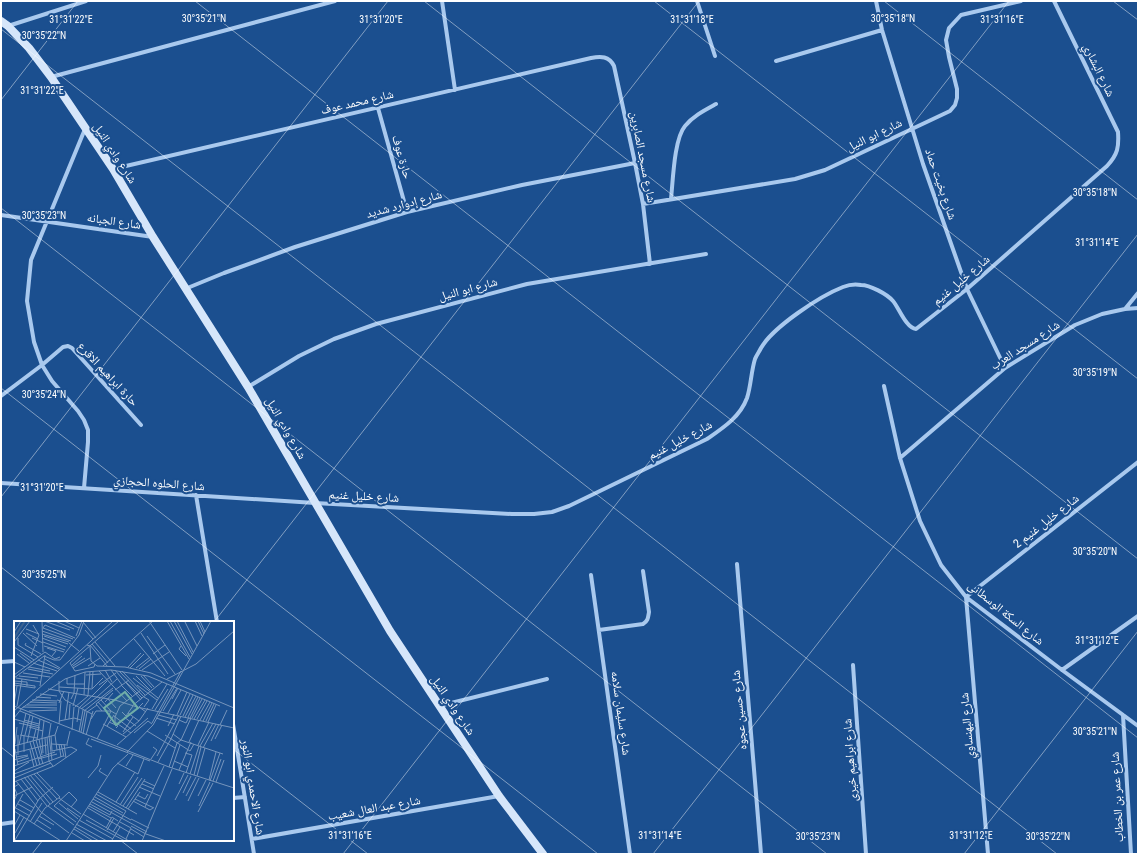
<svg xmlns="http://www.w3.org/2000/svg" width="1139" height="855" viewBox="0 0 1139 855" font-family="'Roboto Condensed','Noto Naskh Arabic',sans-serif">
  <style>
    .lines { fill: none; stroke-linecap: round; stroke-linejoin: round }
    .street { stroke: #a9c9ee; stroke-width: 4 }
    .secondary { stroke: #d6e6fa; stroke-width: 8 }
    .ticks { fill: none; stroke: #fff; stroke-width: 1; stroke-opacity: 0.45 }
    .labels { text-anchor: middle; dominant-baseline: central; stroke-width: 4; stroke-linejoin: round; paint-order: stroke }
    .street-label { font-size: 12px; fill: #fff; stroke: #1b4f8f }
    .inset-river { fill: none; stroke: #3c6290; stroke-width: 2 }
    .inset-road { fill: none; stroke: #7695bc; stroke-width: 1 }
    .view { fill: #6fada8; fill-opacity: 0.15; stroke: #6fada8; stroke-width: 2 }
    .inset-edge { fill: none; stroke: #fff; stroke-width: 2 }
    .ticks-label { font-size: 10px; text-anchor: middle; fill: #fff; stroke: #1b4f8f; stroke-width: 4; stroke-linejoin: round; paint-order: stroke }
  </style>
  <rect width="100%" height="100%" fill="#1b4f8f"/>
  <g class="lines">
    <path class="street" d="M442 1 455 90
      M697 1 715 56
      M876 1 882 30 923 164 967 289 1005 368
      M8 26 86 1
      M776 61 882 30
      M51 77 335 1
      M378 108 407 212
      M113 169 591 58C601 56 609 56 614 66L635 163 643 204 650 264
      M671 199C673 181 674 139 685 126 693 116 705 110 716 104
      M643 204 795 179 825 170 950 111 955 105 957 98V89L949 57 946 40 949 28 961 15 1021 1
      M1 215 153 237
      M185 289 224 273 295 247 407 212 522 185 635 163
      M1125 309 1138 293
      M884 386 900 458 920 521 941 565 966 597 1062 670 1138 726
      M248 387 299 356 334 339 376 324 527 284 706 254
      M1 396 42 365 63 347 68 346 72 348 141 425
      M900 458 1005 368 1075 325 1102 314 1125 309 1138 308
      M1 483 315 503 512 514H534L552 512 569 506 707 439C723 428 740 417 747 398 751 386 751 372 755 359 756 356 759 352 761 348 773 327 820 296 843 287 848 285 856 284 861 285 870 285 887 294 893 301 899 308 906 328 916 329L967 289 1107 166C1118 154 1119 147 1118 132L1054 1
      M84 488 88 442V430L84 420 78 411 52 381 42 365 34 342 27 301 31 260 85 129
      M196 495 217 622
      M737 564 761 854
      M591 575 630 854
      M599 630 643 624C648 621 648 618 649 612L643 571
      M1 662 15 661
      M853 665 866 854
      M1062 670 1138 616
      M439 706 547 679
      M1123 715 1131 854
      M233 724 254 854
      M233 798 245 797
      M1 824 15 822
      M252 839 499 796
      M988 854 966 597 1138 462"/>
    <path class="secondary" d="M1 21 8 26 29 48 51 77 113 169 153 237 248 387 390 631 499 796 543 854"/>
  </g>
  <path class="ticks" d="M195 1 1138 738M424 1 1138 559M654 1 1138 379M884 1 1138 200M1113 1 1138 20M1 29 1057 854M1 100 78 1M1 208 827 854M1 388 598 854M1 497 388 1M1 567 71 622M214 622 699 1M1 747 15 758M233 749 368 854M120 840 138 854M32 854 43 840M343 854 1009 1M653 854 1138 234M964 854 1138 631"/>
  <g class="labels">
    <g class="street-label">
      <text transform="translate(1099 70) rotate(64)">شارع البشاري</text>
      <text transform="translate(357 102) rotate(-13)">شارع محمد عوف</text>
      <text transform="translate(874 135) rotate(-26)">شارع ابو النيل</text>
      <text transform="translate(115 153) rotate(57)">شارع وادي النيل</text>
      <text transform="translate(402 157) rotate(74)">حارة عوف</text>
      <text transform="translate(643 157) rotate(79)">شارع مسجد الصابرين</text>
      <text transform="translate(941 184) rotate(71)">شارع بخيت حماد</text>
      <text transform="translate(404 204) rotate(-15)">شارع إدوارد شديد</text>
      <text transform="translate(114 221) rotate(8)">شارع الجبانه</text>
      <text transform="translate(961 280) rotate(-40)">شارع خليل غنيم</text>
      <text transform="translate(468 289) rotate(-15)">شارع ابو النيل</text>
      <text transform="translate(1025 345) rotate(-33)">شارع مسجد العرب</text>
      <text transform="translate(108 374) rotate(47)">حارة ابراهيم الاقرع</text>
      <text transform="translate(286 428) rotate(60)">شارع وادي النيل</text>
      <text transform="translate(680 440) rotate(-28)">شارع خليل غنيم</text>
      <text transform="translate(159 483) rotate(4)">شارع الحلوه الحجازي</text>
      <text transform="translate(364 496) rotate(3)">شارع خليل غنيم</text>
      <text transform="translate(1046 521) rotate(-38)">شارع خليل غنيم 2</text>
      <text transform="translate(1006 613) rotate(39)">شارع السكة الوسطانى</text>
      <text transform="translate(453 705) rotate(56)">شارع وادي النيل</text>
      <text transform="translate(739 710) rotate(-95)">شارع حسين عجوه</text>
      <text transform="translate(621 713) rotate(82)">شارع سليمان سلامه</text>
      <text transform="translate(967 726) rotate(-95)">شارع البهنساوي</text>
      <text transform="translate(850 760) rotate(-94)">شارع ابراهيم خيرى</text>
      <text transform="translate(253 787) rotate(81)">شارع الاحمدي ابو النور</text>
      <text transform="translate(1117 797) rotate(-93)">شارع عمر بن الخطاب</text>
      <text transform="translate(374 808) rotate(-10)">شارع عبد العال شعيب</text>
    </g>
  </g>
  <g transform="translate(14 621)">
    <rect width="220" height="220" fill="#1b4f8f"/>
    <path class="inset-river" d="M0 17 11 0"/>
    <path class="inset-road" d="M28 0 29 31M30 0 56 9M41 0 60 8M50 0 65 7M135 0 168 49M153 0 175 38M156 0 176 36M160 0 178 33M163 0 179 31M181 0 188 15M184 0 190 13M186 0 191 11M69 1 82 17M171 1 183 25M29 7 31 4 61 17M29 7 59 18M12 8 25 13M71 9 79 18M28 10 57 20M0 11 7 0M9 12 23 25M12 12 24 18M127 12 154 53M28 13 55 21M30 15 54 23M62 15 68 0M133 15 161 53M4 17V24L24 36M18 17 29 22M28 17 52 26M120 18 151 55M0 21 16 0M29 21 51 29M81 21 101 45M12 22 11 24 27 33M55 22 65 30M78 23 94 42M73 24 76 25 77 40 83 45 111 46 137 52 220 87M76 24 93 45M30 25 50 31M167 25 165 28 172 35M0 26 20 39M33 27 42 30 38 35M31 31 41 38 46 36M6 32 18 41M3 33 15 42M139 33 151 24M17 35 25 14 19 4M31 38 46 47M24 39 45 48M0 41 11 46M19 42 43 50M56 42 105 0M56 42 61 50 80 46 81 43M58 44 68 35M59 45 71 37M74 45 86 37M89 45 139 0M15 46 36 50M114 46 127 32M59 47 76 37M116 47 130 33M122 47 136 36M14 48 39 53M125 48 137 38M91 49 98 61M97 49 108 64M101 49 127 79M128 49 155 31M85 50 113 80M105 50 130 76M108 50 131 74M9 52 36 56M0 54 31 31M72 54 87 53M129 54 140 66M5 55 24 57M122 55 136 69M127 55 138 67M0 57 30 35 40 39H46L65 14 70 0M2 57 27 61M53 57V63H71M119 57 144 77M153 58 182 43 220 10M0 60 13 61V65M45 60V70L51 79 78 93M112 61 128 77M0 62 21 65V67M0 64 21 67M85 64 102 52M107 64 119 76M123 64 143 79M26 65 31 34M45 66 78 68 89 57M78 67 79 50M34 68 101 79 123 86 220 107M101 69 115 59M26 73 43 75M70 74 71 51M74 74 76 51M78 75 93 60M22 76 37 77M83 76 103 58M130 76 135 79 130 86M57 78 60 72 61 54M94 78 102 87M158 78 164 67M18 79 43 80M43 79 47 80 45 103M16 81 43 82M84 81 92 90M91 81 99 72M45 82 50 70M129 82 125 86 132 91M0 83 3 65M13 84H43M0 85 155 146 220 167M3 85 8 58M59 85 64 67M118 85 148 61M9 86 43 87M61 86 74 75M8 87 51 58 71 51 97 49 134 55 206 85M65 87 78 75M67 88 83 76M138 88 153 63M141 89 154 68M0 90 99 0M6 90 36 102M15 90 43 89M70 90 99 67M88 90 82 83 99 69M149 90 163 67M73 91 83 84M108 91 112 95 119 85M114 92 125 100M154 92 167 69M144 94 163 99M163 94 173 71M166 94 176 73M100 95 117 108M169 95 179 74M110 96 122 105M171 96 182 75M174 96 184 76M0 97 8 87M142 97 161 103M176 97 186 77M178 97 188 78M0 98 25 105M55 98 56 83M77 98 82 90H97L102 93M180 98 191 79M183 98 193 80M10 99 25 103M51 99 55 71M165 99 172 102 175 96M186 99 196 81M45 100 60 97 67 99M189 100 198 82M192 100 200 83M63 101 65 87M95 101 104 105 102 107M194 101 202 84M5 102 26 107M138 102 167 50M89 103 112 116M206 104 213 89M93 105 100 94M154 105 160 93M15 106 29 110M58 109 60 86M133 110 161 127M65 111 69 89M67 111 71 90M109 111 119 96M117 112 101 101V96L106 85 127 69M120 112 134 100 138 103M69 113 73 91M109 113 125 100 134 87M159 113 167 119 209 133M4 114V134M6 114 23 117M11 114 16 94M72 114 79 90M151 114 176 130 180 123M35 115 38 139M35 115 37 102M37 115 38 130M33 116 35 140 39 145M28 117 30 100M28 117 29 132M31 117 32 133M75 117 72 123 78 126M25 118 28 134M77 118 136 140M83 118 97 90 87 79M157 118 167 95M201 118 208 104M22 119 29 143M23 119 26 98M19 120 26 144M19 120 22 108M197 120 205 103M16 121 23 145M175 121 185 99M13 122 19 95M1 123 3 106M38 123 54 124M45 123 47 136M47 123 50 136M50 123 52 137M53 123 56 110M5 124 12 92M103 124 134 97M184 124 195 101M0 125 41 114M186 125 199 102M189 127 202 103M1 128 4 144M16 129 20 146M43 129 41 114 44 105M10 131V114M113 131 139 104 197 0M0 132 33 124M171 132 178 134 172 152M143 135 165 94M2 136 14 134M24 138 43 133M137 138 143 129 139 126M0 139 14 135M160 140 174 146M3 141 15 137M144 141 157 118M103 142 124 153M0 145 41 131M112 145 119 134M155 146 163 122 167 119 177 97M87 147 85 150 93 155M158 147 166 124M165 149 177 121M0 150 15 141M17 150 37 142M0 153 49 135M20 153 43 178M124 153 130 138M176 153 185 125M16 154 39 181M180 154 187 126M13 155 36 183M183 155 191 127M10 156 33 185M0 157 17 150M74 157 84 145 87 134M7 158 24 180M195 159 202 131M2 160 27 191 55 212M130 160 141 165M196 160 206 132M199 160 207 138M0 161 40 145 63 129 57 126 38 130M202 161 210 139M128 163 140 168M165 163 170 152M125 166 146 175M84 171 123 193M169 172 177 155M82 173 112 190M123 174 131 178 134 173M0 175 18 166M172 175 182 156M184 175 192 159M81 176 109 192M45 177 67 193M79 178 117 199M121 178 140 187M6 179 20 187M161 179 174 154M0 180 3 173 0 166 5 163M119 180 136 189 139 187M174 180 185 157M78 181 133 211M102 181 121 151M45 182 64 198M4 183 18 191M76 183 96 194 98 190M106 184 124 156M34 185 60 204M40 185 55 171 63 179 57 186M40 185 62 201M75 185 97 197M109 185 128 157M185 185 196 161M0 186 16 195M131 186 150 145M53 187 66 196M74 187 120 214M112 187 131 158M114 188 126 171M0 189 9 173M0 190 47 220M184 191 199 162M69 193 115 220M25 195 40 204M117 198 135 207M23 199 37 208M65 199 99 218M72 199 111 220M16 201 28 182M106 201 117 207 112 218M20 203 31 187 46 176 23 152M62 203 93 220M0 205 6 194M117 205 132 213M61 206 85 220M92 207 98 196 104 200M60 208 79 220M117 208 130 216M93 209 100 197M99 211 112 190M1 212 10 196M58 212 71 220M132 213 152 220M1 219 25 178 39 166M98 219 106 206M52 220 99 147 114 133M128 220 158 148"/>
    <path class="view" d="M111 71 124 87 102 104 90 87Z"/>
    <rect width="220" height="220" class="inset-edge"/>
  </g>
  <g class="ticks-label">
    <text x="893" y="22">30°35'18"N</text>
    <text x="204" y="22">30°35'21"N</text>
    <text x="71" y="23">31°31'22"E</text>
    <text x="381" y="23">31°31'20"E</text>
    <text x="692" y="23">31°31'18"E</text>
    <text x="1002" y="23">31°31'16"E</text>
    <text x="44" y="39">30°35'22"N</text>
    <text x="42" y="94">31°31'22"E</text>
    <text x="1095" y="196">30°35'18"N</text>
    <text x="44" y="219">30°35'23"N</text>
    <text x="1097" y="246">31°31'14"E</text>
    <text x="1095" y="376">30°35'19"N</text>
    <text x="44" y="398">30°35'24"N</text>
    <text x="42" y="491">31°31'20"E</text>
    <text x="1095" y="555">30°35'20"N</text>
    <text x="44" y="578">30°35'25"N</text>
    <text x="1097" y="644">31°31'12"E</text>
    <text x="1095" y="735">30°35'21"N</text>
    <text x="350" y="839">31°31'16"E</text>
    <text x="660" y="839">31°31'14"E</text>
    <text x="971" y="839">31°31'12"E</text>
    <text x="818" y="840">30°35'23"N</text>
    <text x="1048" y="840">30°35'22"N</text>
  </g>
  <rect width="1139" height="855" fill="none" stroke="#ffffff" stroke-width="4"/>
</svg>
